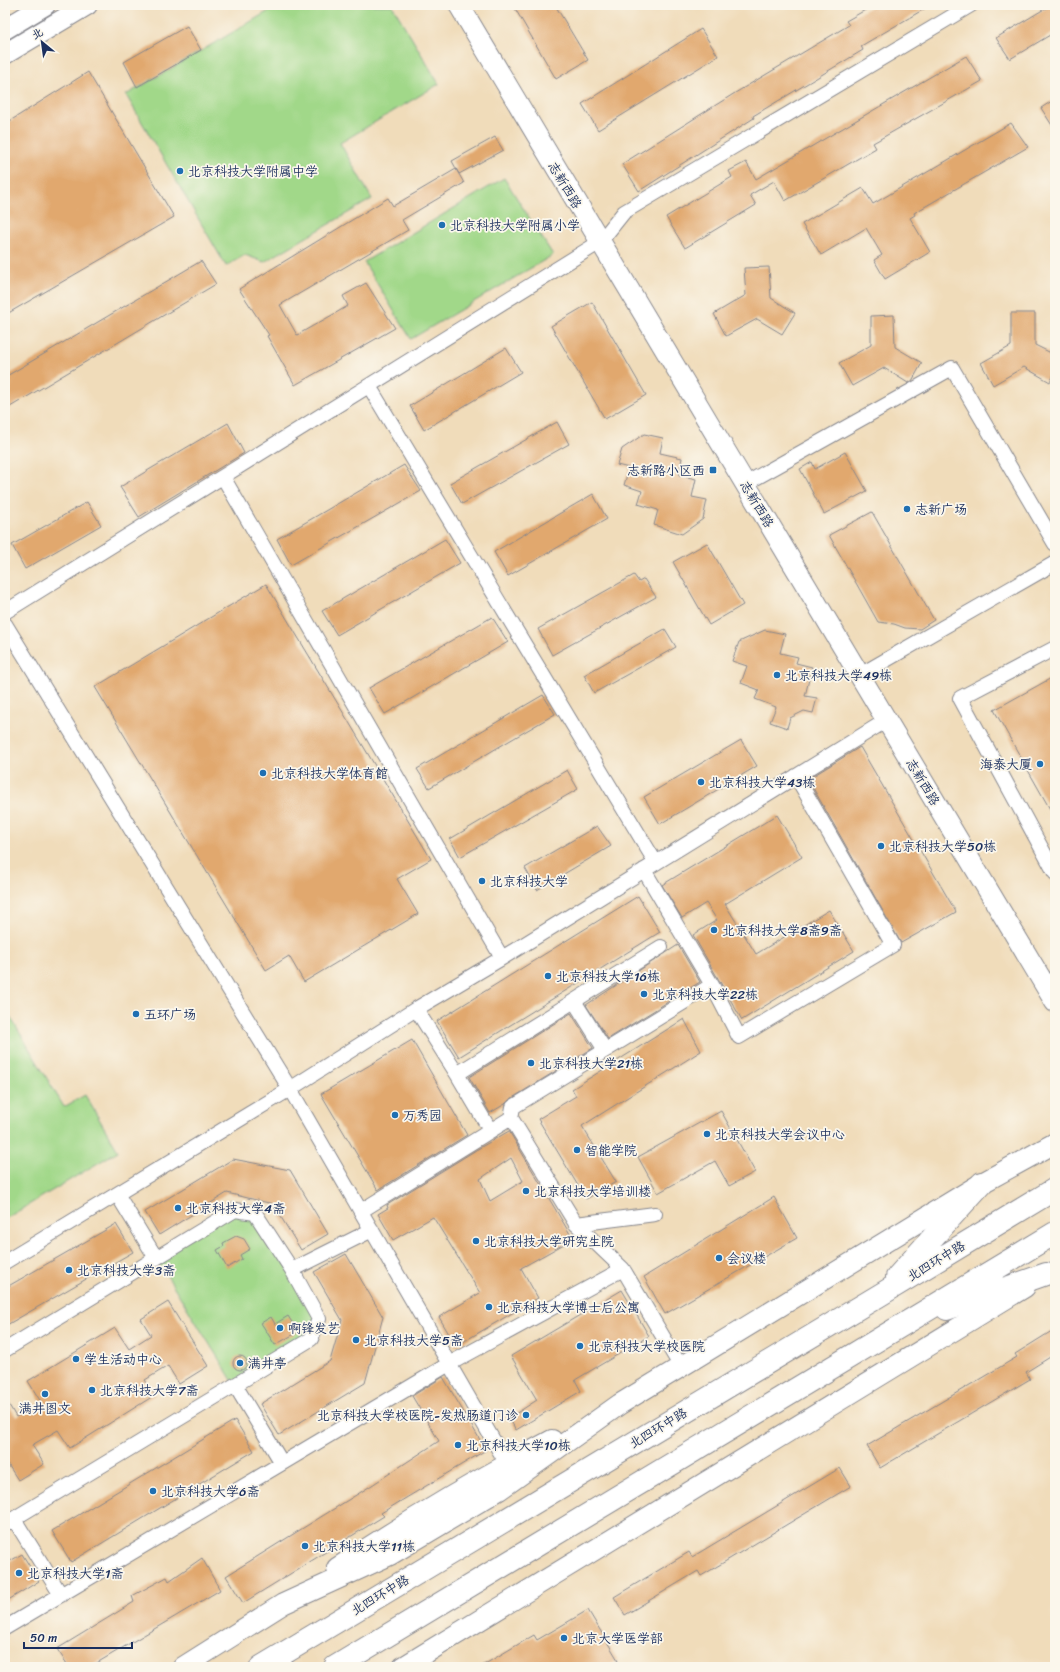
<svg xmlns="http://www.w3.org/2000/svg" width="1060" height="1672" viewBox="0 0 1060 1672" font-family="Sriracha,'LXGW WenKai TC',sans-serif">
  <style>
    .green { fill: #a1d889; stroke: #5e8474 }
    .building { fill: #e1a86e; fill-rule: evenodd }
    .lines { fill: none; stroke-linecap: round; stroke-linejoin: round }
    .street-casing { stroke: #86868c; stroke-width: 16 }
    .secondary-casing { stroke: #86868c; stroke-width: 22 }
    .highway-casing { stroke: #86868c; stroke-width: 24 }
    .street { stroke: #fff; stroke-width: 14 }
    .secondary { stroke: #fff; stroke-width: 20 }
    .highway { stroke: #fff; stroke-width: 22 }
    .poi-dot { fill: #1f6fb2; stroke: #fbf7ec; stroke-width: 1.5 }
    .labels { text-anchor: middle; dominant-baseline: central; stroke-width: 3.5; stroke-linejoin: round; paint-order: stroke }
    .poi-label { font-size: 13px; fill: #1b2f5e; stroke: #fbf7ec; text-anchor: start }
    .street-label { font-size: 13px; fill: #1b2f5e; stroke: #fbf7ec }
  </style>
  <rect width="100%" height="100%" fill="#fbf7ec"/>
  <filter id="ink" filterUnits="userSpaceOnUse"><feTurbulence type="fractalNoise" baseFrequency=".025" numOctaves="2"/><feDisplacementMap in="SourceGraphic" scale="8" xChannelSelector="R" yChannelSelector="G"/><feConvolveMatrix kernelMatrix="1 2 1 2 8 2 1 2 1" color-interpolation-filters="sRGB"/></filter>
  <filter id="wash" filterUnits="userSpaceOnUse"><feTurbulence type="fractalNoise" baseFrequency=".012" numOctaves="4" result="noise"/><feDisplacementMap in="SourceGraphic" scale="16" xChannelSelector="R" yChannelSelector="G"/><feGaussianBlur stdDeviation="0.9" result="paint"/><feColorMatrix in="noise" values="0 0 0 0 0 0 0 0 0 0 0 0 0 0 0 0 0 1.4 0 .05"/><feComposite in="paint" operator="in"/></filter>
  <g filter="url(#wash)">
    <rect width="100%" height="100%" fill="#f0dcba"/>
    <path class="green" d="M279 5H392L439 84 340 143 372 199 264 262 245 255 226 266 126 95Z
      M504 178 553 255 411 339 364 262Z
      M5 1008 64 1107 85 1095 118 1151 5 1219Z
      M235 1210 255 1213 319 1319 311 1339 235 1385 156 1258Z"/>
    <g id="blocks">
      <path class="building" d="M513 5H555L588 60 556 79Z
        M874 5H931L861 46 863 50 753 116 754 118 639 191 622 164 735 93 849 25 846 21Z
        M1051 5H1055V32L1010 59 996 38Z
        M187 26 201 50 137 87 124 62Z
        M701 29 718 56 598 130 582 104Z
        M966 56 982 81 873 143 876 148 785 201 774 181 750 195 756 205 685 248 666 217 732 177 729 171 746 162 756 179Z
        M88 72 174 217 5 315V124Z
        M1055 99V130L1041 108Z
        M1011 123 1028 147 914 213 915 215 910 218 930 252 885 279 874 260 882 255 866 228 821 255 802 224 863 188 873 204Z
        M495 137 503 150 459 174 452 161Z
        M456 169 464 183 402 220 408 230 280 305 297 335 348 306 343 296 366 283 395 328 295 385 267 336 269 335 239 289 388 198 393 206Z
        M201 261 216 284 5 410V377Z
        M769 267 771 298 795 313 782 334 757 319 726 336 714 314 746 295 744 268Z
        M592 302 646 395 605 419 551 326Z
        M1011 313H1035V345L1055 355V373L1050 382 1024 367 993 385 981 363 1011 346Z
        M894 315 895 347 922 363 912 381 908 383 884 368 852 386 839 363 871 345V316Z
        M506 348 521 372 424 430 410 406Z
        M557 422 569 444 462 504 450 483Z
        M228 423 244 453 139 517 120 487Z
        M644 434 663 438 660 453 682 458 679 475 696 479 692 497 707 500 703 519 682 534 654 525 658 510 638 504 642 491 624 485 629 468 617 465 622 449Z
        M845 452 867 491 824 514 800 469 812 462 815 469Z
        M404 465 421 491 291 565 277 539Z
        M593 494 607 519 508 576 494 552Z
        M87 502 101 525 25 569 12 545Z
        M872 512 934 620 920 629 905 628 894 624 878 622 829 535Z
        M445 539 460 563 337 635 322 611Z
        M707 543 743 605 709 625 673 562Z
        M634 575 639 582 644 579 656 597 552 655 538 629Z
        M266 584 431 859 397 879 418 914 304 982 289 956 266 970 95 687Z
        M492 617 508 642 385 714 369 688Z
        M665 629 676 647 594 693 584 675Z
        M765 630 785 634 780 653 798 657 796 663 812 667 805 696 817 698 813 713 804 711 790 718 787 728 770 722 776 707 755 699 759 690 741 683 747 666 732 661 739 642Z
        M1055 676V818L994 710Z
        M543 695 555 714 429 788 417 769Z
        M741 740 757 766 660 824 644 797Z
        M860 747 956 912 901 943 808 779Z
        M567 770 578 789 460 857 450 839Z
        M777 815 802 857 725 904 756 954 829 910 854 951 742 1020 693 935 717 920 706 903 682 918 662 885Z
        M597 826 611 846 537 890 525 868Z
        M638 896 660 932 459 1057 437 1021Z
        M678 945 700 982 608 1039 586 1005Z
        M571 1013 593 1048 509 1100 505 1104 490 1113 469 1077Z
        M684 1019 701 1051 582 1126 616 1182 586 1199 538 1119 576 1096 572 1089Z
        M412 1040 467 1135 378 1190 321 1094Z
        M721 1111 755 1172 729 1186 715 1161 658 1193 638 1157Z
        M509 1131 573 1239 521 1268 538 1298 456 1346 439 1317 480 1293 433 1217 393 1240 378 1214 388 1208 387 1205 476 1150ZM511 1158 523 1181 490 1201 480 1179Z
        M233 1159 290 1170 328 1234 301 1250 273 1204 227 1193 159 1235 145 1212Z
        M774 1197 797 1238 665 1314 644 1277Z
        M116 1224 133 1252 5 1326V1288Z
        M236 1236 244 1239 250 1249 240 1255 242 1259 227 1268 217 1250 224 1246 223 1243Z
        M346 1254 383 1317 365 1383 279 1435 260 1404 330 1361 342 1320 314 1272Z
        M622 1290 649 1336 575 1380 581 1391 516 1430 509 1418 537 1400 511 1356Z
        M168 1302 208 1366 179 1384 168 1366 145 1380 155 1395 70 1448 58 1430 32 1445 44 1464 18 1480 5 1460V1398L16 1417 41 1402 28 1381 115 1328 129 1349 151 1335 141 1319Z
        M288 1316 298 1332 275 1345 261 1323 271 1317 275 1324Z
        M1055 1329V1354L1026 1372 1030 1379 880 1468 867 1446 1017 1357 1015 1354Z
        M233 1363a7 7 0 1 1 14 0a7 7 0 1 1-14 0Z
        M443 1377 486 1450 381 1513 384 1516 243 1603 226 1576 369 1487 439 1441 412 1396Z
        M235 1420 254 1451 71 1562 52 1531Z
        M840 1468 851 1486 701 1576 698 1571 625 1615 614 1597 689 1552 692 1557Z
        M22 1554 39 1581 5 1602V1564Z
        M202 1558 220 1590 90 1667H69L57 1649 134 1602 132 1596 167 1577 169 1581Z
        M588 1610 618 1660 607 1667H480L534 1635 537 1640Z"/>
    </g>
  </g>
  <g filter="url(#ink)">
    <use href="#blocks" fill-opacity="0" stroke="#86868c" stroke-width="1"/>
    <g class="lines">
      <defs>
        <path id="street" d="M369 386 656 863
          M223 477 502 958
          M745 484 952 368 1055 544
          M5 612 600 242 624 212 971 5
          M5 624 290 1089 507 1464
          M1055 648 960 698 1055 873
          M860 675 1055 563
          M712 985 739 1037 893 945 796 776
          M416 1009 457 1074
          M605 1050 574 1001 661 947
          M511 1118 576 1224 655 1214
          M490 1130 457 1074 574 1001
          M117 1194 156 1258
          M361 1211 511 1118 513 1107 712 985 644 870
          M576 1224 623 1269
          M5 1262 290 1089 416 1009 502 958 887 720
          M5 1350 235 1210 255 1213 292 1270 372 1230
          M235 1385 282 1463
          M14 1519 61 1595
          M5 1524 311 1339 319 1319 292 1270
          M5 1628 449 1364 623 1269 681 1367"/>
        <path id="secondary" d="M459 5 1055 1002
          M5 29 45 5
          M5 54 87 5
          M337 1568C406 1522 478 1479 552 1440
          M183 1667 283 1604 390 1555 499 1490 620 1404 982 1183 1055 1143
          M403 1667 1025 1287"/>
        <path id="highway" d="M897 1277 982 1183
          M947 1309 1046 1274
          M261 1667 880 1295 1055 1189
          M335 1667 1055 1233"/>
      </defs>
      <use href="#street" class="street-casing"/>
      <use href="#secondary" class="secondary-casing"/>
      <use href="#highway" class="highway-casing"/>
      <use href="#street" class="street"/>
      <use href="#secondary" class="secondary"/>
      <use href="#highway" class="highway"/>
    </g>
  </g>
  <g class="poi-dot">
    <circle cx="180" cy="171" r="4"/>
    <circle cx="442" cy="225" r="4"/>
    <rect x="709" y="466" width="8" height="8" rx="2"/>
    <circle cx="907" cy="509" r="4"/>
    <circle cx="777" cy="675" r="4"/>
    <circle cx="1040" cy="764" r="4"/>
    <circle cx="263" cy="773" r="4"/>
    <circle cx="701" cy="782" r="4"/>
    <circle cx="881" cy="846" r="4"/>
    <circle cx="482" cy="881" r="4"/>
    <circle cx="714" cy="930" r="4"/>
    <circle cx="548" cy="976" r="4"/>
    <circle cx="644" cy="994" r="4"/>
    <circle cx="136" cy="1014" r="4"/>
    <circle cx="531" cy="1063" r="4"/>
    <circle cx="395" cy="1115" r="4"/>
    <circle cx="707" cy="1134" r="4"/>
    <circle cx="577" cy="1150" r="4"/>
    <circle cx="526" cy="1191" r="4"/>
    <circle cx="178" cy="1208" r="4"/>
    <circle cx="476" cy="1241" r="4"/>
    <circle cx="719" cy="1258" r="4"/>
    <circle cx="69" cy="1270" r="4"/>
    <circle cx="489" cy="1307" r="4"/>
    <circle cx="280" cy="1328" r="4"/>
    <circle cx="356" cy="1340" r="4"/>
    <circle cx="580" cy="1346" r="4"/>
    <circle cx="76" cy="1359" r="4"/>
    <circle cx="240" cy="1363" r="4"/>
    <circle cx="92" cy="1390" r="4"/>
    <circle cx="45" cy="1394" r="4"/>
    <circle cx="526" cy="1415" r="4"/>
    <circle cx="458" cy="1445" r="4"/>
    <circle cx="153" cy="1491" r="4"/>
    <circle cx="305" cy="1546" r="4"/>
    <circle cx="19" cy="1573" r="4"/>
    <circle cx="564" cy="1638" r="4"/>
  </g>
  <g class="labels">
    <g class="poi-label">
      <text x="188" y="171">北京科技大学附属中学</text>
      <text x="450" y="225">北京科技大学附属小学</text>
      <text x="705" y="470" text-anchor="end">志新路小区西</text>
      <text x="915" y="509">志新广场</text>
      <text x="785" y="675">北京科技大学49栋</text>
      <text x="1032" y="764" text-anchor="end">海泰大厦</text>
      <text x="271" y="773">北京科技大学体育館</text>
      <text x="709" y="782">北京科技大学43栋</text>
      <text x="889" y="846">北京科技大学50栋</text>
      <text x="490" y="881">北京科技大学</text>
      <text x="722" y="930">北京科技大学8斋9斋</text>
      <text x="556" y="976">北京科技大学16栋</text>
      <text x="652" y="994">北京科技大学22栋</text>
      <text x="144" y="1014">五环广场</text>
      <text x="539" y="1063">北京科技大学21栋</text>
      <text x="403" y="1115">万秀园</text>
      <text x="715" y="1134">北京科技大学会议中心</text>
      <text x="585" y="1150">智能学院</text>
      <text x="534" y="1191">北京科技大学培训楼</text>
      <text x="186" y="1208">北京科技大学4斋</text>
      <text x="484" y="1241">北京科技大学研究生院</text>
      <text x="727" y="1258">会议楼</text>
      <text x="77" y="1270">北京科技大学3斋</text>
      <text x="497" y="1307">北京科技大学博士后公寓</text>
      <text x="288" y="1328">啊锋发艺</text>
      <text x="364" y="1340">北京科技大学5斋</text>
      <text x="588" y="1346">北京科技大学校医院</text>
      <text x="84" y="1359">学生活动中心</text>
      <text x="248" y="1363">满井亭</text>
      <text x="100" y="1390">北京科技大学7斋</text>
      <text x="45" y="1408" text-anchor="middle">满井图文</text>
      <text x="518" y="1415" text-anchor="end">北京科技大学校医院-发热肠道门诊</text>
      <text x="466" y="1445">北京科技大学10栋</text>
      <text x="161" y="1491">北京科技大学6斋</text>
      <text x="313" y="1546">北京科技大学11栋</text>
      <text x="27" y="1573">北京科技大学1斋</text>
      <text x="572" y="1638">北京大学医学部</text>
    </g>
    <g class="street-label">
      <text transform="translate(565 185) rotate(59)">志新西路</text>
      <text transform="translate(757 504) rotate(59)">志新西路</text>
      <text transform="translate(923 782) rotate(59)">志新西路</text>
      <text transform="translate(936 1261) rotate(-31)">北四环中路</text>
      <text transform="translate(658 1428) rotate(-31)">北四环中路</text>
      <text transform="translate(380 1595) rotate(-31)">北四环中路</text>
    </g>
  </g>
  <rect width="1060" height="1672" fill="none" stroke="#fbf7ec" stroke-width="20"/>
  <g transform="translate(42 42) rotate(331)" stroke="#fbf7ec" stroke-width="3" paint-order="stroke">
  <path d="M0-3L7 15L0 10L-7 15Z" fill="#1b2f5e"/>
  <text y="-6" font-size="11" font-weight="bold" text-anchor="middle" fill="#1b2f5e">北</text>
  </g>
  <path d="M24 1642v6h108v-6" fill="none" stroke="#1b2f5e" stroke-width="2"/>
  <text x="30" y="1642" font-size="12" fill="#1b2f5e" stroke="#fbf7ec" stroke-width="3" paint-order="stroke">50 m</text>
</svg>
